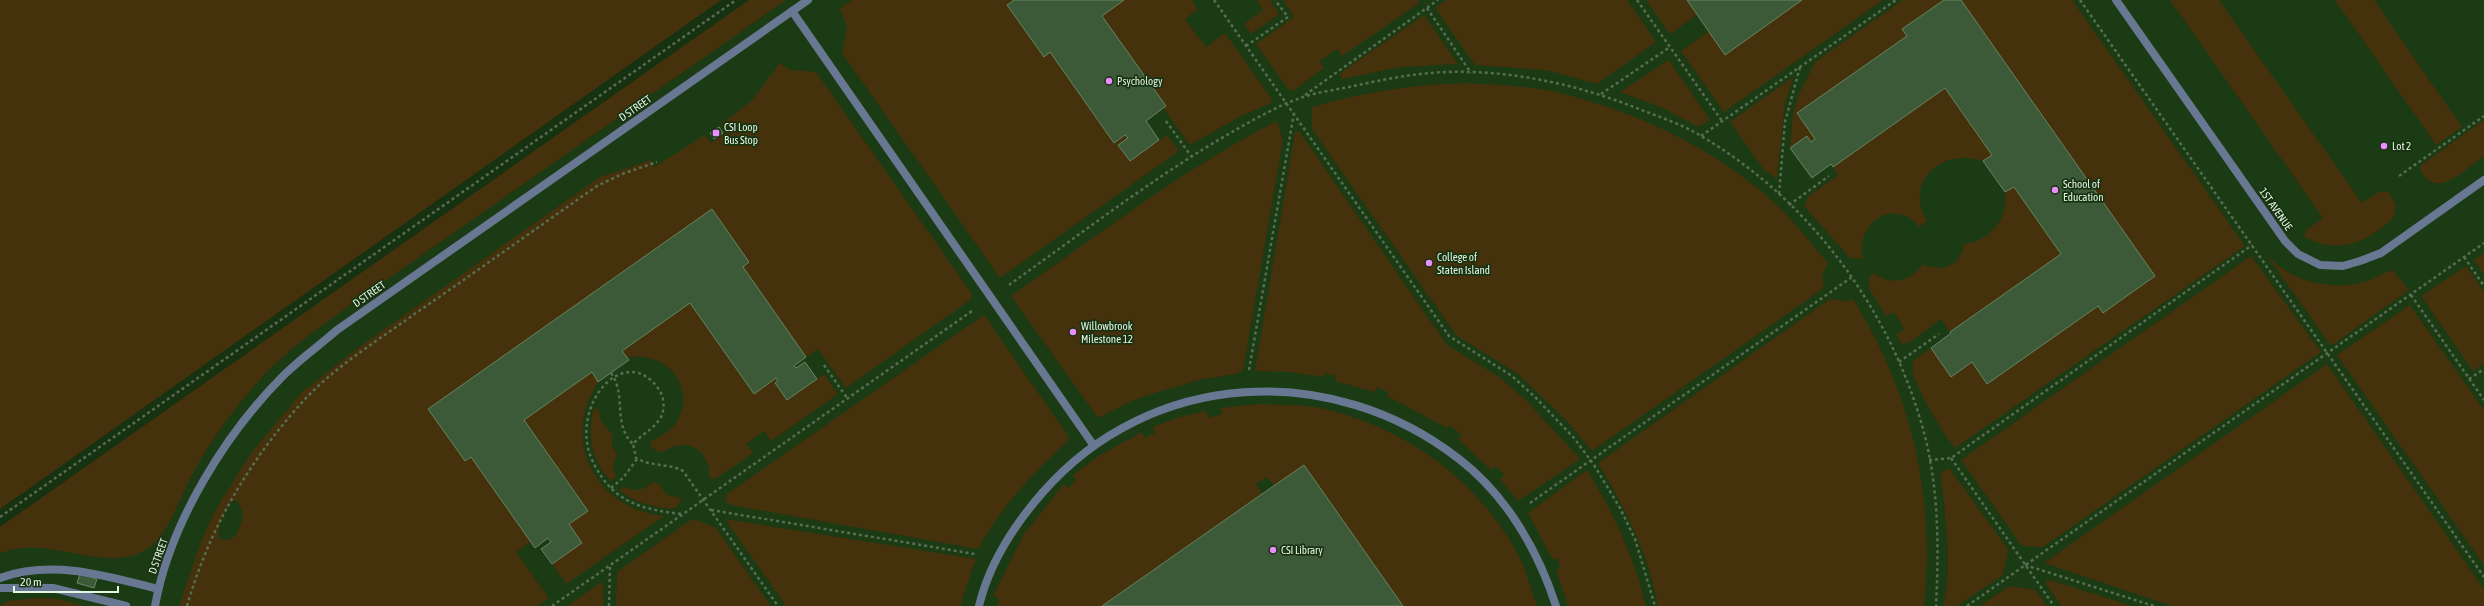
<svg xmlns="http://www.w3.org/2000/svg" width="2484" height="606" viewBox="0 0 2484 606" font-family="'Asap Condensed',sans-serif">
  <style>
    .built { fill: #1a3b14 }
    .green { fill: #45310b; fill-rule: evenodd }
    .building { fill: #3d5a38; stroke: #678561 }
    .lines { fill: none; stroke-linecap: round; stroke-linejoin: round }
    .path { stroke: #566e51; stroke-width: 2.5; stroke-dasharray: 3 3; stroke-linecap: butt }
    .pedestrian { stroke: #687893; stroke-width: 8 }
    .minor { stroke: #687893; stroke-width: 8 }
    .poi-dot { fill: #ea8dfd; stroke: #173211; stroke-width: 1.5 }
    .labels { text-anchor: middle; dominant-baseline: central; stroke-width: 3.5; stroke-linejoin: round; paint-order: stroke }
    .poi-label { font-size: 11px; fill: #e4f5e1; stroke: #173211; text-anchor: start }
    .street-label { font-size: 11px; fill: #e4f5e1; stroke: #173211 }
  </style>
  <rect width="100%" height="100%" fill="#173211"/>
  <path class="built" d="M749 0H2484V606H0V527Z"/>
  <path class="green" d="M0 0H721L0 509Z
    M749 0H786L345 309C320 327 294 345 272 367 242 397 209 441 190 479 177 503 167 541 140 553 95 571 50 535 0 553V527Z
    M852 0H1014L1007 5 1043 56 1050 52 1114 143 1125 135 1128 138 1118 145 1130 161 1167 135 1179 151 1000 278 842 53 847 28 840 8Z
    M1124 0H1192L1198 9 1185 19 1206 47 1225 33 1271 98V103L1241 116 1190 145 1163 108 1166 106 1102 16Z
    M1256 0H1270L1279 14 1251 34 1244 24 1263 10Z
    M1283 0H1418V4L1342 56 1337 49 1320 61 1324 68 1293 91 1288 89 1256 44 1294 17Z
    M1446 0H1627L1656 42 1597 84 1545 70 1475 65 1435 8Z
    M1646 0H1687L1697 15 1670 34Z
    M1802 0H1883L1724 112 1681 51 1709 31 1726 54Z
    M1903 0H1944L1903 29 1907 36 1815 139 1811 142 1807 137 1790 148 1793 113 1799 94 1815 62Z
    M1961 0H2072L2245 246 1955 448C1944 435 1907 377 1913 361L1931 348 1951 376 1972 362 1987 384 2098 306 2103 313 2155 276Z
    M2170 0H2219L2362 203 2379 192H2388L2396 205 2394 217C2370 241 2338 256 2305 237V231L2323 218Z
    M2335 0H2374L2462 127 2436 145Z
    M1424 15 1458 64 1400 67 1343 79 1339 74Z
    M1669 60 1710 120 1698 127 1663 108 1620 92Z
    M780 63 790 70 816 72 972 294 970 300 846 388 818 349 806 357 743 267 749 262 712 210 429 409 465 461 471 457 531 542 516 552 549 598 537 606H179L202 539 217 507 252 452 302 392 355 350 600 177 651 160 654 167 705 135 711 143 726 132 721 124 751 101ZM236 500C248 511 241 532 230 540L219 539C216 531 226 503 236 500Z
    M1793 77 1785 103 1777 179 1764 170 1730 122Z
    M1469 83C1499 85 1530 86 1559 93 1633 110 1711 147 1769 198 1791 217 1809 241 1828 263L1822 276 1824 288 1592 451 1567 421 1518 374 1456 335 1312 129V107C1365 92 1413 84 1469 83Z
    M1945 88 1992 155 1983 161C1943 147 1903 181 1927 221L1919 227C1897 198 1855 219 1863 259L1850 258 1804 206 1809 196 1838 175 1833 167Z
    M2484 120V156C2465 169 2436 202 2420 169L2421 165Z
    M1277 121 1283 140 1243 370 1236 374 1199 380 1168 389 1134 400 1098 418 1011 296C1099 235 1183 169 1277 121Z
    M1299 131 1447 345 1499 377 1526 400 1580 459 1518 501 1500 479 1504 475 1496 466 1491 470 1458 439 1462 435 1450 425 1447 428 1387 396 1388 392 1377 387 1375 392 1335 381 1336 376 1325 373 1324 377 1289 372 1255 371 1295 133Z
    M2014 187 2061 254 1950 332 1941 319 1910 342 1902 344 1896 335 1904 329 1894 312 1886 316 1869 288V278L1873 273C1891 286 1910 282 1923 264 1942 273 1961 266 1964 244 1991 240 2008 220 2005 192Z
    M2263 250C2288 282 2330 292 2367 281 2377 278 2384 271 2393 270L2409 290 2331 346Z
    M2484 253V275L2474 260Z
    M2251 256 2321 352 2043 547 2022 546 1961 460Z
    M2466 266 2484 292V364L2473 371 2421 296Z
    M1830 299 1845 301 1853 299C1912 393 1935 495 1924 606H1658C1649 555 1625 507 1598 463Z
    M690 303 753 394 776 378 788 400 824 374 838 394 771 441 764 431 746 444 753 453 715 479 709 478C711 449 685 435 662 453L652 448 650 441C706 422 687 349 627 357L622 351Z
    M2410 305 2484 410V565L2337 355Z
    M984 315 1069 437 1067 442C1032 474 1001 507 978 549L731 505 725 501 727 494Z
    M2327 364 2484 589V606H2172L2044 563Z
    M592 372 598 382C560 441 596 509 664 516L566 584 552 564 582 543 569 524 588 510 524 420Z
    M1258 404C1280 405 1303 404 1325 409 1404 428 1474 477 1515 549 1525 567 1531 587 1537 606H1403L1304 465 1274 486 1267 477 1256 484 1262 494 1102 606H997L999 598 993 596 1024 534 1064 484 1068 488 1076 480 1072 476 1097 457 1142 432 1144 438 1155 433 1153 427C1170 420 1188 414 1206 411L1208 418 1222 414 1220 408Z
    M598 408 601 421 612 434V446L617 454 613 466 616 477 611 481C592 462 587 436 593 410Z
    M1949 468 2008 549 2003 575 1957 606H1944C1952 563 1946 516 1940 473Z
    M1587 470C1614 513 1634 557 1646 606H1568L1556 570 1561 568 1557 558 1553 560 1528 513Z
    M652 482 658 483 667 495 682 498 678 505 673 509C653 507 635 503 620 491L623 486C634 491 643 492 652 482Z
    M692 519 715 527 771 606H616L617 572Z
    M725 519 976 559 960 606H786Z
    M2047 580H2050L2132 606H2061L2046 584Z
    M603 581V606H567Z
    M2009 586 2035 590 2047 606H1980Z
    M37 598 59 599 84 606H0L7 601Z"/>
  <path class="building" d="M1014 0H1124L1102 16 1166 106 1146 121 1159 140 1130 161 1118 145 1128 138 1125 135 1114 143 1050 52 1044 57 1007 5Z
    M1687 0H1802L1725 55Z
    M1944 0H1961L2155 276 2103 313 2098 306 1987 384 1972 362 1951 377 1931 348 1951 333 1950 332 2061 254 2014 187 2005 192 1983 161 1992 155 1945 88 1833 167 1831 164 1812 178 1790 148 1807 136 1811 142 1815 139 1797 113 1907 36 1902 29Z
    M719 127 723 133 714 139 710 133Z
    M712 209 749 262 743 267 806 357 794 366 796 368 805 362 817 379 787 400 775 383 778 381 776 378 754 394 690 303 622 351 629 360 598 382 592 372 524 420 588 511 569 524 582 543 552 564 541 549 551 542 548 538 535 548 471 457 465 461 428 409Z
    M1304 465 1403 606H1102L1262 494Z
    M80 574 97 579 94 588 77 583Z"/>
  <g class="lines">
    <path class="path" d="M1214 0 1449 336 1512 376 1536 398 1574 438 1594 465 1620 508 1635 539 1655 606
      M1637 0 1722 121
      M2080 0 2484 577
      M1427 8 1471 73
      M1246 46 1288 17 1275 0
      M1601 94 1670 47
      M1305 95 1438 0
      M1166 121 1191 156
      M1701 136 1896 0
      M2399 176 2484 116
      M1779 194 1785 122 1800 67
      M1789 205 1829 176
      M2464 257 2484 286
      M1009 285C1082 233 1154 177 1232 132 1255 119 1279 105 1303 97 1318 92 1334 90 1349 87 1381 80 1414 73 1447 72 1510 70 1575 84 1634 107 1656 116 1680 123 1701 136 1807 198 1887 305 1921 422 1939 482 1939 544 1936 606
      M2411 295 2484 400
      M1899 362 1939 334
      M824 365 847 398
      M1249 370 1294 113
      M611 373C627 395 612 424 633 444
      M2469 379 2484 369
      M1951 458 2054 606
      M1929 460 1951 458 2252 245
      M611 488 623 478 637 459
      M1530 503 1852 277
      M711 510 975 554
      M681 514C641 509 614 503 594 464 565 409 625 337 660 391 664 398 665 409 661 417 654 429 642 434 633 444L636 458C651 467 669 463 683 471L778 606
      M0 517 736 0
      M2025 565 2154 606
      M187 606C210 526 251 457 308 396 339 364 380 339 416 313 477 271 537 228 597 186L622 174 657 162
      M552 606 972 311
      M609 606 610 565
      M1967 606 2484 243"/>
    <path class="pedestrian" d="M792 11 1094 446
      M979 606C989 564 1015 524 1043 492 1151 369 1332 360 1459 459 1506 495 1538 550 1556 606"/>
    <path class="minor" d="M2116 0 2285 241 2298 254 2320 265 2343 266 2360 261 2381 253 2484 180
      M0 578C52 559 107 576 158 589
      M0 588H53L126 606
      M155 606C170 523 225 434 284 375 300 359 320 345 337 330L808 0"/>
  </g>
  <g class="poi-dot">
    <circle cx="1109" cy="81" r="4"/>
    <rect x="712" y="129" width="8" height="8" rx="2"/>
    <circle cx="2384" cy="146" r="4"/>
    <circle cx="2055" cy="190" r="4"/>
    <circle cx="1429" cy="263" r="4"/>
    <circle cx="1073" cy="332" r="4"/>
    <circle cx="1273" cy="550" r="4"/>
  </g>
  <g class="labels">
    <g class="poi-label">
      <text x="1117" y="81">Psychology</text>
      <text x="724" y="127">CSI Loop<tspan x="724" dy="13">Bus Stop</tspan></text>
      <text x="2392" y="146">Lot 2</text>
      <text x="2063" y="184">School of<tspan x="2063" dy="13">Education</tspan></text>
      <text x="1437" y="257">College of<tspan x="1437" dy="13">Staten Island</tspan></text>
      <text x="1081" y="326">Willowbrook<tspan x="1081" dy="13">Milestone 12</tspan></text>
      <text x="1281" y="550">CSI Library</text>
    </g>
    <g class="street-label">
      <text transform="translate(635 108) rotate(-35)">D STREET</text>
      <text transform="translate(2276 209) rotate(55)">1ST AVENUE</text>
      <text transform="translate(369 294) rotate(-35)">D STREET</text>
      <text transform="translate(158 556) rotate(-70)">D STREET</text>
    </g>
  </g>
  <path d="M14 586v6h104v-6" fill="none" stroke="#e4f5e1" stroke-width="2"/>
  <text x="20" y="586" font-size="12" fill="#e4f5e1" stroke="#173211" stroke-width="3" paint-order="stroke">20 m</text>
</svg>
